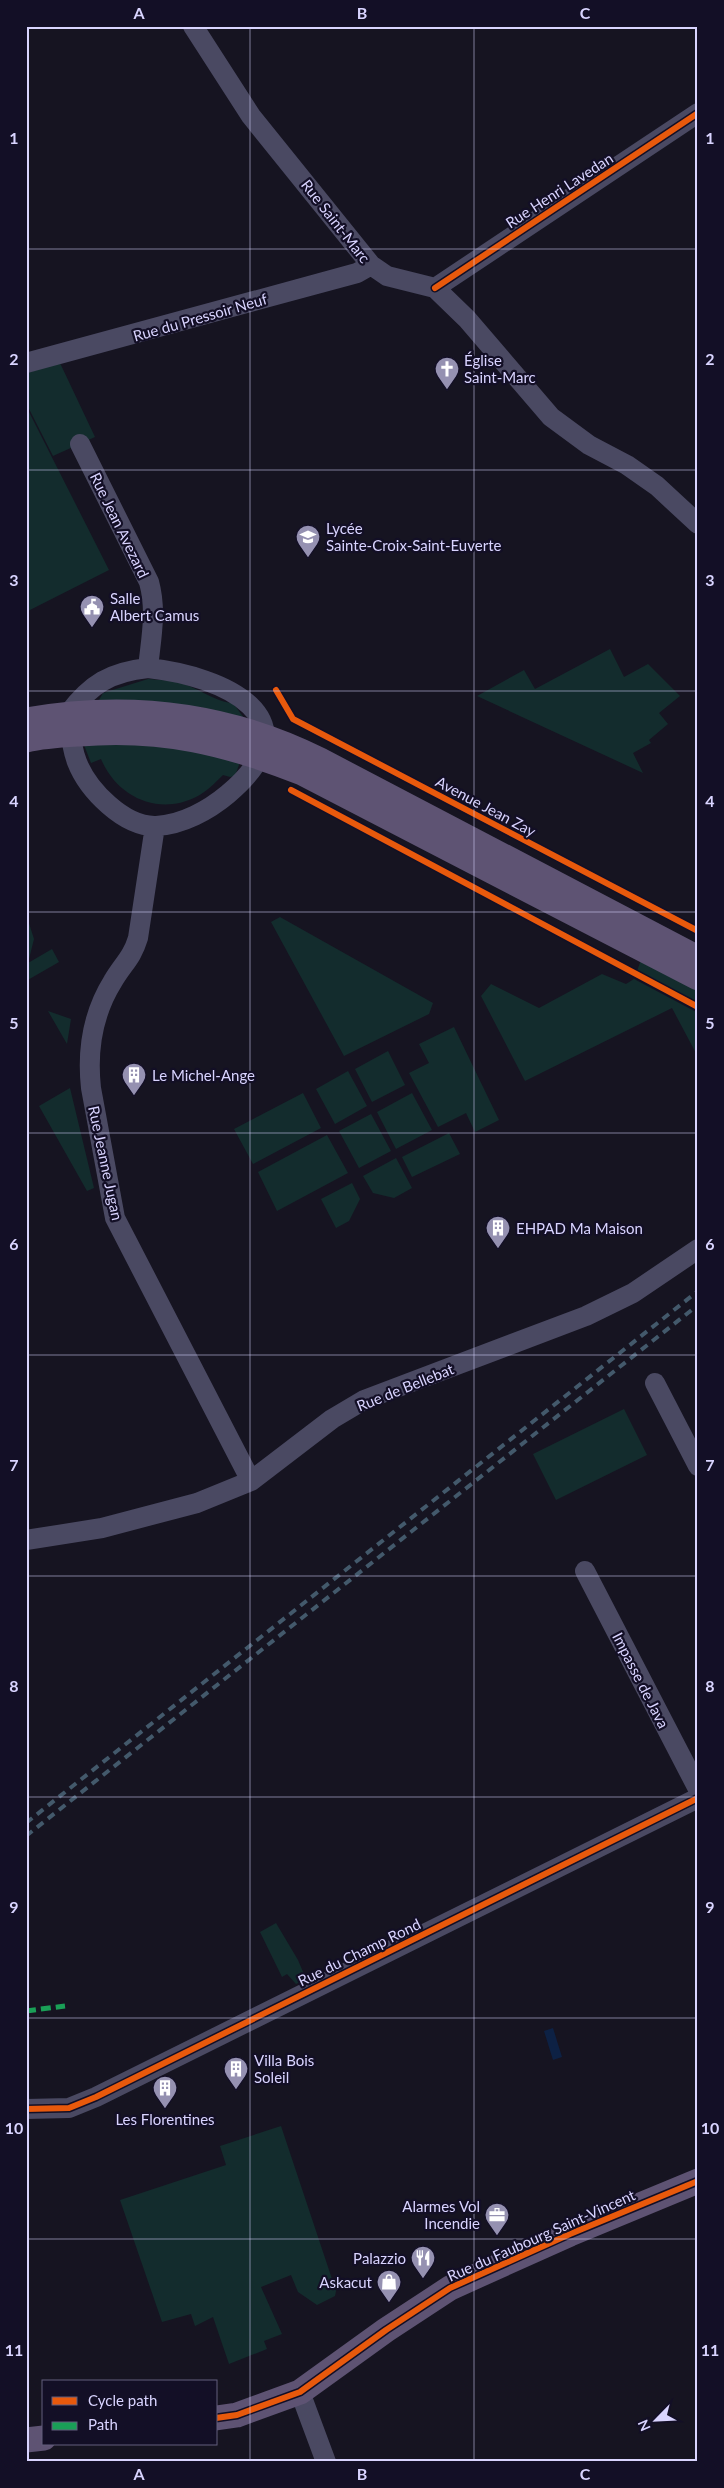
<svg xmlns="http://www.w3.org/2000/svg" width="724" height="2488" viewBox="0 0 724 2488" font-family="Lato,sans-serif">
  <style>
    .green { fill: #132c2d }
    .water { fill: #0d2144 }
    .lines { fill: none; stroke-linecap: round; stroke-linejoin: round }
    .minor { stroke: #4a4962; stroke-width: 20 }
    .major { stroke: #5e5373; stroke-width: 25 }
    .rail { stroke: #43596b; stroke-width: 4; stroke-dasharray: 8 6; stroke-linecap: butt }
    .quiet { stroke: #1a9f57; stroke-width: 5; stroke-dasharray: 10 5; stroke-linecap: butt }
    .cycleway-casing { stroke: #130f26; stroke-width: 9 }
    .cycleway { stroke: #e8590c; stroke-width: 6 }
    .grid { fill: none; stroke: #d9d4ff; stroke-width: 1; stroke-opacity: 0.55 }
    .labels { text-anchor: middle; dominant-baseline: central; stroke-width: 4.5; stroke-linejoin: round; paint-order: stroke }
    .street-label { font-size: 15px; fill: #d9d4ff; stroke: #130f26 }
    .poi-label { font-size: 15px; fill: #d9d4ff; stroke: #130f26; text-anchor: start }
    .neatline { fill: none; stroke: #d9d4ff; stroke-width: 2 }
    .grid-label { font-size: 16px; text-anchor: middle; font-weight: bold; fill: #d9d4ff }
  </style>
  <rect width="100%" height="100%" fill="#161421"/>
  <path class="green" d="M60 363 95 437 53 456 26 403V373Z
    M26 406 109 570 26 612Z
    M610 649 624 677 648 664 680 696 659 713 668 724 649 740 651 743 633 753 643 773 477 696 524 670 535 689Z
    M148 679C159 680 171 680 181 683 195 687 221 704 233 703L244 718 99 700 103 693Z
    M162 741 240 762 235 776 230 777 223 775C215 783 206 792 196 797 158 816 117 797 101 759L91 763 84 745Z
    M26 914 34 939 28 963 52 949 59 962 26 981Z
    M280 917 433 1003 429 1014 344 1056 271 922Z
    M641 960 698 990V1002L637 971Z
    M602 974 626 984 634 979 698 1013V1057L672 1008 525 1081 481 996 491 984 539 1008Z
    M48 1011 71 1019 67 1044Z
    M454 1027 499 1120 475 1132 466 1113 438 1127 409 1073 429 1063 419 1044Z
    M388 1051 405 1085 372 1102 355 1069Z
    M348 1071 367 1106 335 1124 316 1089Z
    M70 1088 94 1188 87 1191 39 1106Z
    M303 1093 321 1128 253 1164 234 1129Z
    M412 1093 432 1130 396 1149 377 1112Z
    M371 1114 391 1151 359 1168 339 1131Z
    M449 1133 460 1154 412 1177 402 1157Z
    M327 1135 348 1173 277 1211 258 1172Z
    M396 1158 412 1188 394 1198 373 1193 363 1176Z
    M352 1183 360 1199 349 1221 336 1228 321 1199Z
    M624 1409 647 1455 556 1500 533 1454Z
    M276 1923 298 1960 306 1979 296 1984 287 1974 282 1977 260 1932Z
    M281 2126 336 2291 335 2296 317 2305 298 2292 291 2275 261 2287 282 2334 264 2341 267 2349 229 2364 213 2317 195 2326 191 2314 162 2322 120 2200 226 2165 220 2146Z"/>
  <path class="water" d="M553 2028 562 2057 553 2060 544 2031Z"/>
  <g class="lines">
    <path class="minor" d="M193 26 251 116 371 265 387 276 435 288 467 319 551 417 589 445 627 465 657 486 698 524
      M435 288 698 113
      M26 363 357 273 371 265
      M80 444 149 582C157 611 151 639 148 668
      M148 668C223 676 318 718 228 794 209 810 182 825 156 826 124 827 88 790 77 762 71 747 70 730 68 714 91 684 110 672 148 668Z
      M155 826 138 938C132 958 123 964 113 981 93 1013 87 1051 91 1088L115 1218 251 1481
      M655 1383 698 1466
      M26 1540 102 1528 197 1503 251 1481 332 1419 364 1400 586 1316 633 1293 698 1249
      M585 1571 698 1789
      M26 2109 69 2108 96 2097 698 1798
      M300 2392 326 2462"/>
    <path class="major" d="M26 720C129 702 226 713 320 760L698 958
      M26 740C43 736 62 735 79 734 161 727 227 743 302 773L698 978
      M216 2418 237 2415 300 2392 386 2330 450 2288 570 2234 698 2181
      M26 2440 44 2438"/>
    <path class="rail" d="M26 1823 698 1291
      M26 1836 698 1305"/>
    <path class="quiet" d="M26 2011 65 2006"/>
    <defs>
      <path id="cycleway" d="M435 288 698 113
        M276 690 293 719 698 931
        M291 790 698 1007
        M26 2109 69 2108 96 2097 698 1798
        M216 2418 237 2415 300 2392 386 2330 450 2288 570 2234 698 2181"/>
    </defs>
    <use href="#cycleway" class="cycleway-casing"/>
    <use href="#cycleway" class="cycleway"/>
  </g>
  <path class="grid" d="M250 26V2462M474 26V2462M26 249H698M26 470H698M26 691H698M26 912H698M26 1133H698M26 1355H698M26 1576H698M26 1797H698M26 2018H698M26 2239H698"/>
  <defs>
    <symbol id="church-pin" viewBox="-11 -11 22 30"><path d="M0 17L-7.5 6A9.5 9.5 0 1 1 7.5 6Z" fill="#9591b1" stroke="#130f26"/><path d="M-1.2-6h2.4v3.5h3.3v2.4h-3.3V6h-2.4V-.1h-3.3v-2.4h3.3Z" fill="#fff"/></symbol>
    <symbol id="school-pin" viewBox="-11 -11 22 30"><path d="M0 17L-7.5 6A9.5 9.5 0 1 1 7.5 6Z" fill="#9591b1" stroke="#130f26"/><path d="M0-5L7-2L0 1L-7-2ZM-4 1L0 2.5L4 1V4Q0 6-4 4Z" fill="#fff"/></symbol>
    <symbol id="civic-pin" viewBox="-11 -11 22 30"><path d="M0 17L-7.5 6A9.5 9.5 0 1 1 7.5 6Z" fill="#9591b1" stroke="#130f26"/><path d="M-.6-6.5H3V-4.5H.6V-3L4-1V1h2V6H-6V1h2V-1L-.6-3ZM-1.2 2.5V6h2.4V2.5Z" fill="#fff"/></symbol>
    <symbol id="building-pin" viewBox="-11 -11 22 30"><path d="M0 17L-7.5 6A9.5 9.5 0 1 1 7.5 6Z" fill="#9591b1" stroke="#130f26"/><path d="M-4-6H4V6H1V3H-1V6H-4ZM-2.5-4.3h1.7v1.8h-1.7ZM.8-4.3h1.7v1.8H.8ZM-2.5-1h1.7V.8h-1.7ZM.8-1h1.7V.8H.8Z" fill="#fff"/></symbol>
    <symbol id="office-pin" viewBox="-11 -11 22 30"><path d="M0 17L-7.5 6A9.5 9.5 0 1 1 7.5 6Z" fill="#9591b1" stroke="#130f26"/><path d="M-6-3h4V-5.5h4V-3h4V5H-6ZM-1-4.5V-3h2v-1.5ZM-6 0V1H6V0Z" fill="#fff"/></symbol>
    <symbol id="restaurant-pin" viewBox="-11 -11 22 30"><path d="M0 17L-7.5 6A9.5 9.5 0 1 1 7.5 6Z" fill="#9591b1" stroke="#130f26"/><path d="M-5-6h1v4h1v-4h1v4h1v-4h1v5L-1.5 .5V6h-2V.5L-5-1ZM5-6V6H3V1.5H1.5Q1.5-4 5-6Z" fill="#fff"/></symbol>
    <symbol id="shop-pin" viewBox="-11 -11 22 30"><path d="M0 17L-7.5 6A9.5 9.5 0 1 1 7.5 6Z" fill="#9591b1" stroke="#130f26"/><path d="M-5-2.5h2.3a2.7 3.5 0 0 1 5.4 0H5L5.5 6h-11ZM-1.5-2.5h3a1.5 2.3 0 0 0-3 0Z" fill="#fff"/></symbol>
  </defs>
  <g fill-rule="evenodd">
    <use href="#church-pin" x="433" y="355" width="28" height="38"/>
    <use href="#school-pin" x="294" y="523" width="28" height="38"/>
    <use href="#civic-pin" x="78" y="593" width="28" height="38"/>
    <use href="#building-pin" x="120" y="1061" width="28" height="38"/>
    <use href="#building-pin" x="484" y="1214" width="28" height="38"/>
    <use href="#building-pin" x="222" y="2055" width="28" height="38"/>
    <use href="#building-pin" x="151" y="2074" width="28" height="38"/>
    <use href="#office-pin" x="483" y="2201" width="28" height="38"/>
    <use href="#restaurant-pin" x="409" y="2244" width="28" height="38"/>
    <use href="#shop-pin" x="375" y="2268" width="28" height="38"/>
  </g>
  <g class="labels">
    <g class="street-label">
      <text transform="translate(559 190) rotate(-33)">Rue Henri Lavedan</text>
      <text transform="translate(336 221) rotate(52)">Rue Saint-Marc</text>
      <text transform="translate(200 317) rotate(-16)">Rue du Pressoir Neuf</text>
      <text transform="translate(120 525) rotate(64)">Rue Jean Avezard</text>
      <text transform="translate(486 806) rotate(28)">Avenue Jean Zay</text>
      <text transform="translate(106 1163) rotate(78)">Rue Jeanne Jugan</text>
      <text transform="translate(405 1387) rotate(-22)">Rue de Bellebat</text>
      <text transform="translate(641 1680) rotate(63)">Impasse de Java</text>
      <text transform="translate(359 1952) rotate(-26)">Rue du Champ Rond</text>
      <text transform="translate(541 2235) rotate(-24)">Rue du Faubourg Saint-Vincent</text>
    </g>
    <g class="poi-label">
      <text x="464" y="360">Église<tspan x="464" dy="17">Saint-Marc</tspan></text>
      <text x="326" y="528">Lycée<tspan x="326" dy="17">Sainte-Croix-Saint-Euverte</tspan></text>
      <text x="110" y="598">Salle<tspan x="110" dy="17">Albert Camus</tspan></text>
      <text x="152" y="1075">Le Michel-Ange</text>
      <text x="516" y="1228">EHPAD Ma Maison</text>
      <text x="254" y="2060">Villa Bois<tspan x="254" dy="17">Soleil</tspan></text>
      <text x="165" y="2119" text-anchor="middle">Les Florentines</text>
      <text x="480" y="2206" text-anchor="end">Alarmes Vol<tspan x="480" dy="17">Incendie</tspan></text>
      <text x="406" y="2258" text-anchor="end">Palazzio</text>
      <text x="372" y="2282" text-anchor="end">Askacut</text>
    </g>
  </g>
  <rect width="724" height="2488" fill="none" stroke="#130f26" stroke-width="55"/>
  <rect x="42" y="2380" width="175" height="65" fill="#130f26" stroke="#625e7d"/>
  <rect x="52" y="2397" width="25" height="8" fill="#e8590c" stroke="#625e7d"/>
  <text x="88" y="2406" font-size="15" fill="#d9d4ff">Cycle path</text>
  <rect x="52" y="2422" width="25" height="8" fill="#1a9f57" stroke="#625e7d"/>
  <text x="88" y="2430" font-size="15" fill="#d9d4ff">Path</text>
  <g transform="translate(656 2420) rotate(246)" stroke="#130f26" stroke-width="4" paint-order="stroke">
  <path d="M0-4L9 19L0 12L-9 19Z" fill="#d9d4ff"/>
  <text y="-8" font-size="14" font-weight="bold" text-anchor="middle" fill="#d9d4ff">N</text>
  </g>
  <rect x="28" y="28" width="668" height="2432" class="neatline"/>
  <g class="grid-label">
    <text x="139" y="19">A</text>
    <text x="362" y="19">B</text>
    <text x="585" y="19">C</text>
    <text x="14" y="144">1</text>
    <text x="710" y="144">1</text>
    <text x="14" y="365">2</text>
    <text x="710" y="365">2</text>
    <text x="14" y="586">3</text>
    <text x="710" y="586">3</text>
    <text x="14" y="807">4</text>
    <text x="710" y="807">4</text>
    <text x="14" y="1029">5</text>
    <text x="710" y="1029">5</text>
    <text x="14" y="1250">6</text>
    <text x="710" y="1250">6</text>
    <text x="14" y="1471">7</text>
    <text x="710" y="1471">7</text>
    <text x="14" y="1692">8</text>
    <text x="710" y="1692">8</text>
    <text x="14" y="1913">9</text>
    <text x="710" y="1913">9</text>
    <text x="14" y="2134">10</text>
    <text x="710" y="2134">10</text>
    <text x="14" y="2356">11</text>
    <text x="710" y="2356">11</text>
    <text x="139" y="2480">A</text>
    <text x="362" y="2480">B</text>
    <text x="585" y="2480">C</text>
  </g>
</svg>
